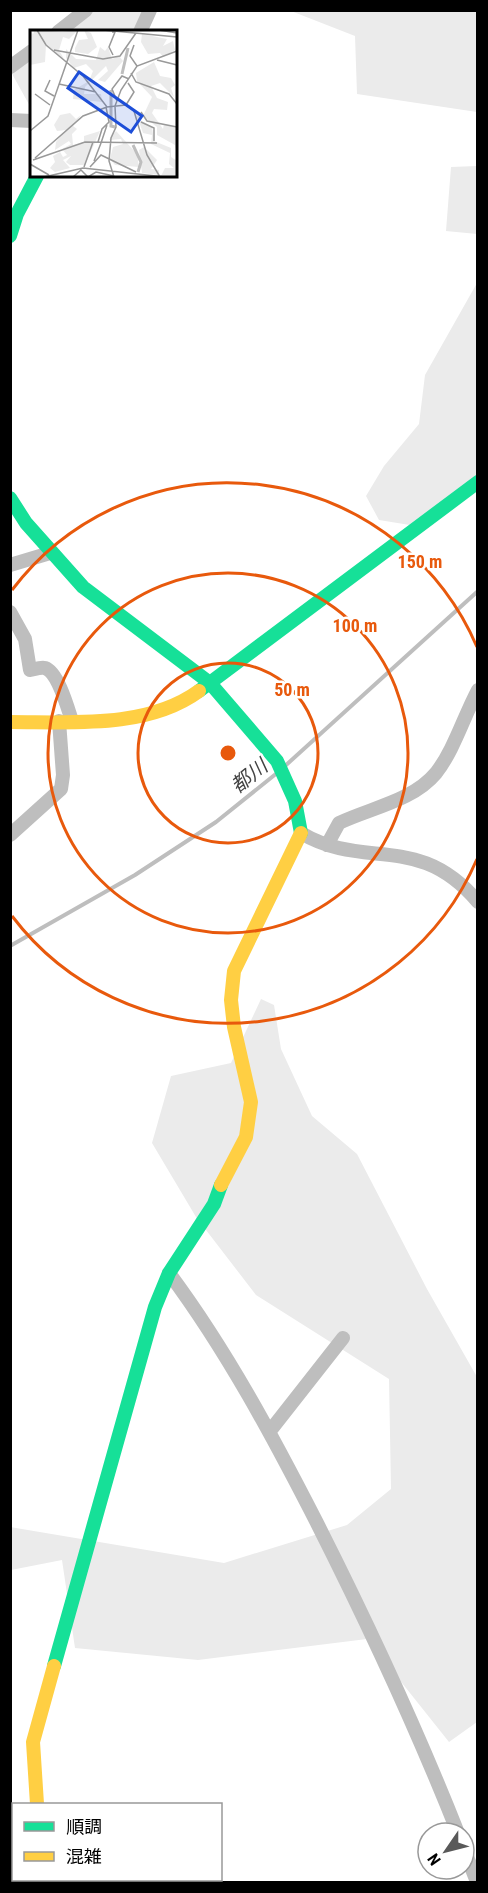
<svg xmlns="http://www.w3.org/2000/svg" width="488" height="1893" viewBox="0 0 488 1893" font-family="'Roboto Condensed','Noto Sans JP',sans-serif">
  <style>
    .green { fill: #ebebeb }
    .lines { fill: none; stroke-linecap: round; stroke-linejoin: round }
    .stream { stroke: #bebebe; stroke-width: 4 }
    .street { stroke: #bebebe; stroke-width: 14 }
    .fast { stroke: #16e098; stroke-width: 14 }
    .slow { stroke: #ffcf43; stroke-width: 14 }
    .ring { fill: none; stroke: #e8590c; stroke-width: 3 }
    .labels { text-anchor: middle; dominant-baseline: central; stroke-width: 5; stroke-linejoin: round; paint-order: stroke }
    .water-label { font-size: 20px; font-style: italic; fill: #434343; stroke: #fff }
    .inset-river { fill: none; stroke: #bebebe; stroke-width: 3 }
    .inset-road { fill: none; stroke: #999; stroke-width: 1.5 }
    .view { fill: #1d4ed8; fill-opacity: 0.15; stroke: #1d4ed8; stroke-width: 3 }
    .inset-edge { fill: none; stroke: #000; stroke-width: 3 }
    .centre { fill: #e8590c; stroke: #fff; stroke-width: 3 }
    .ring-label { font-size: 18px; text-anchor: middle; font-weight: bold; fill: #e8590c; stroke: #fff; stroke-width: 5; stroke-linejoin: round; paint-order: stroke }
  </style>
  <rect width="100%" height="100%" fill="#fff"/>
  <path class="green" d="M91 11H149L136 31 64 32Z
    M291 11H477V112L357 94 355 36Z
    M31 57V108L11 72Z
    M477 166V234L446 231 451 167Z
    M477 283V475L416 526 379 520 366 496 384 466 419 424 425 375Z
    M261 999 274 1005 281 1049 312 1116 357 1154 427 1289 477 1377V1722L449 1742 367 1639 198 1660 75 1648 62 1560 11 1570 10 1527 224 1563 347 1525 391 1489 389 1379 256 1295 196 1217 152 1143 171 1076 231 1063Z"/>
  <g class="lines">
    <path class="stream" d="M285 766 478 591
      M10 946 135 875 216 822 277 773"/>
    <path class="street" d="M58 32 86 10
      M140 32 150 10
      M10 67 32 51
      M10 120 32 121
      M10 565 50 553
      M10 612 25 639 30 670C35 669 41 667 45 668 58 672 68 709 72 721
      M301 833C365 871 418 831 478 902
      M10 835 61 789 63 775 59 721
      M327 845 339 823C370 808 413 801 436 773 454 750 464 716 478 690
      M169 1273C227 1351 273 1437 317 1523 368 1624 416 1727 458 1833
      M270 1431 343 1338
      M464 1849 477 1882"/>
    <path class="fast" d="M10 236 17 214 37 176
      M10 498 26 523 83 587 210 683 277 761 295 801 301 833
      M199 691 478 482
      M54 1666 155 1307 169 1273 214 1204 221 1185
      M35 1880V1882"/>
    <path class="slow" d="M10 722C71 722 147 729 199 691
      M221 1185 246 1137 251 1102 234 1027 231 1000 234 971 301 833
      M37 1804 33 1742 54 1666"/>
  </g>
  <g class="ring">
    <circle cx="228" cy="753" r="90"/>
    <circle cx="228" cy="753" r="180"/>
    <path d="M477 859A271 271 0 0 1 12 916M12 590A271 271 0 0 1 477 647"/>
  </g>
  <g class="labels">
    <g class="water-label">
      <text transform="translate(249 776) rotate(-39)">都川</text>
    </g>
  </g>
  <g transform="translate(30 30)">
    <rect width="147" height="147" fill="#fff"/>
    <path d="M5 0 32 2 48 0 39 9 33 7 29 20 34 29 16 15 15 32 0 35V1L3 4ZM54 0 61 3 67 17 58 24 45 22V18L49 10 58 9ZM112 4 137 9 133 16 143 11 145 20 133 27 130 23 118 24 111 12ZM70 17 75 21 78 17 82 29 89 26 93 31 75 52 68 50 78 41 76 36 55 57 54 64H71L72 72 43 69 44 60 59 51 63 41 56 34 44 38 36 28V19L46 29 66 30ZM124 32 130 46 141 48 145 55 141 58 144 67 130 53 121 56 127 68 138 72 137 80 124 79 122 83 133 99 134 94 147 98V124L145 115 127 105V97L113 86 122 67 107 51 106 43ZM40 83 46 89 51 85 43 96 47 99 42 104 43 115 54 112V106L70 101 55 135H40L36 132 41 126 33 130 40 138 25 142 20 138 25 132 23 126 30 122 33 127 37 125 32 119 41 114 39 111 25 120 26 112 36 100 27 101 24 95 30 85ZM110 85V90L122 97 124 111 141 118V127L147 131V147L131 146 135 138H144L139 134 140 123 121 114 122 105 113 103 107 86ZM86 101 107 124 109 137 85 135 80 129 83 117 93 114 91 109 79 110ZM114 117 127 130 121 139 129 140V145L112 143 109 120Z" fill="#ebebeb"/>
    <path class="inset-river" d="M92 44 98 18M81 60V96L85 97M103 115 111 132 108 142"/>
    <path class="inset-road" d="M7 0 16 15 53 46 77 77 96 75 104 81 117 125 130 147M73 0 147 7M129 0 147 3M82 2H85L79 17 83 25M104 15 100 26 107 36M24 20 73 29 90 26 106 3M127 30 147 35M101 43 106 52 139 64 147 74M20 50 15 61 24 66M29 54 66 62M5 64 20 75M87 71 82 59 92 46 99 49M96 75 104 62 98 53M111 82 117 91 147 97M111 92 124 98V111M0 101 18 86 48 0M68 112 72 99 79 92 76 77M71 113 77 95M5 128 53 86 77 77M3 130 55 112 127 113M64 131 71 113M0 134 19 145M54 137 63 112M60 137 71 125 106 142M14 147 53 138 135 147M43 147 51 140 58 147 66 142 84 146M84 147 79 131 81 108 86 97 85 76 91 60 107 36 147 21"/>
    <path class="view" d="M49 42 112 86 101 102 38 58Z"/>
    <rect width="147" height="147" class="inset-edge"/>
  </g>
  <circle cx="228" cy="753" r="9" class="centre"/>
  <g class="ring-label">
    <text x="420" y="568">150 m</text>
    <text x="355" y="632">100 m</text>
    <text x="292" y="696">50 m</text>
  </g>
  <rect width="488" height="1893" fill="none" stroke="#000000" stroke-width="24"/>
  <rect x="12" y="1803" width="210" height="78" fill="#ffffff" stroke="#999999" stroke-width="1.5"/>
  <rect x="24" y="1822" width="30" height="9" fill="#16e098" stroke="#999999" stroke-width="1.5"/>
  <text x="66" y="1833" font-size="18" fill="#000000">順調</text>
  <rect x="24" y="1852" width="30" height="9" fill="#ffcf43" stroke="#999999" stroke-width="1.5"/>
  <text x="66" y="1863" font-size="18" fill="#000000">混雑</text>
  <g transform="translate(446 1851) rotate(235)"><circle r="28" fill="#ffffff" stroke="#999999" stroke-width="1.5"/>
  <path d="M0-4.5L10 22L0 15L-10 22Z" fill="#595959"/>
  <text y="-9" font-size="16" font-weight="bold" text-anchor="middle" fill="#000000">N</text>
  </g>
</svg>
